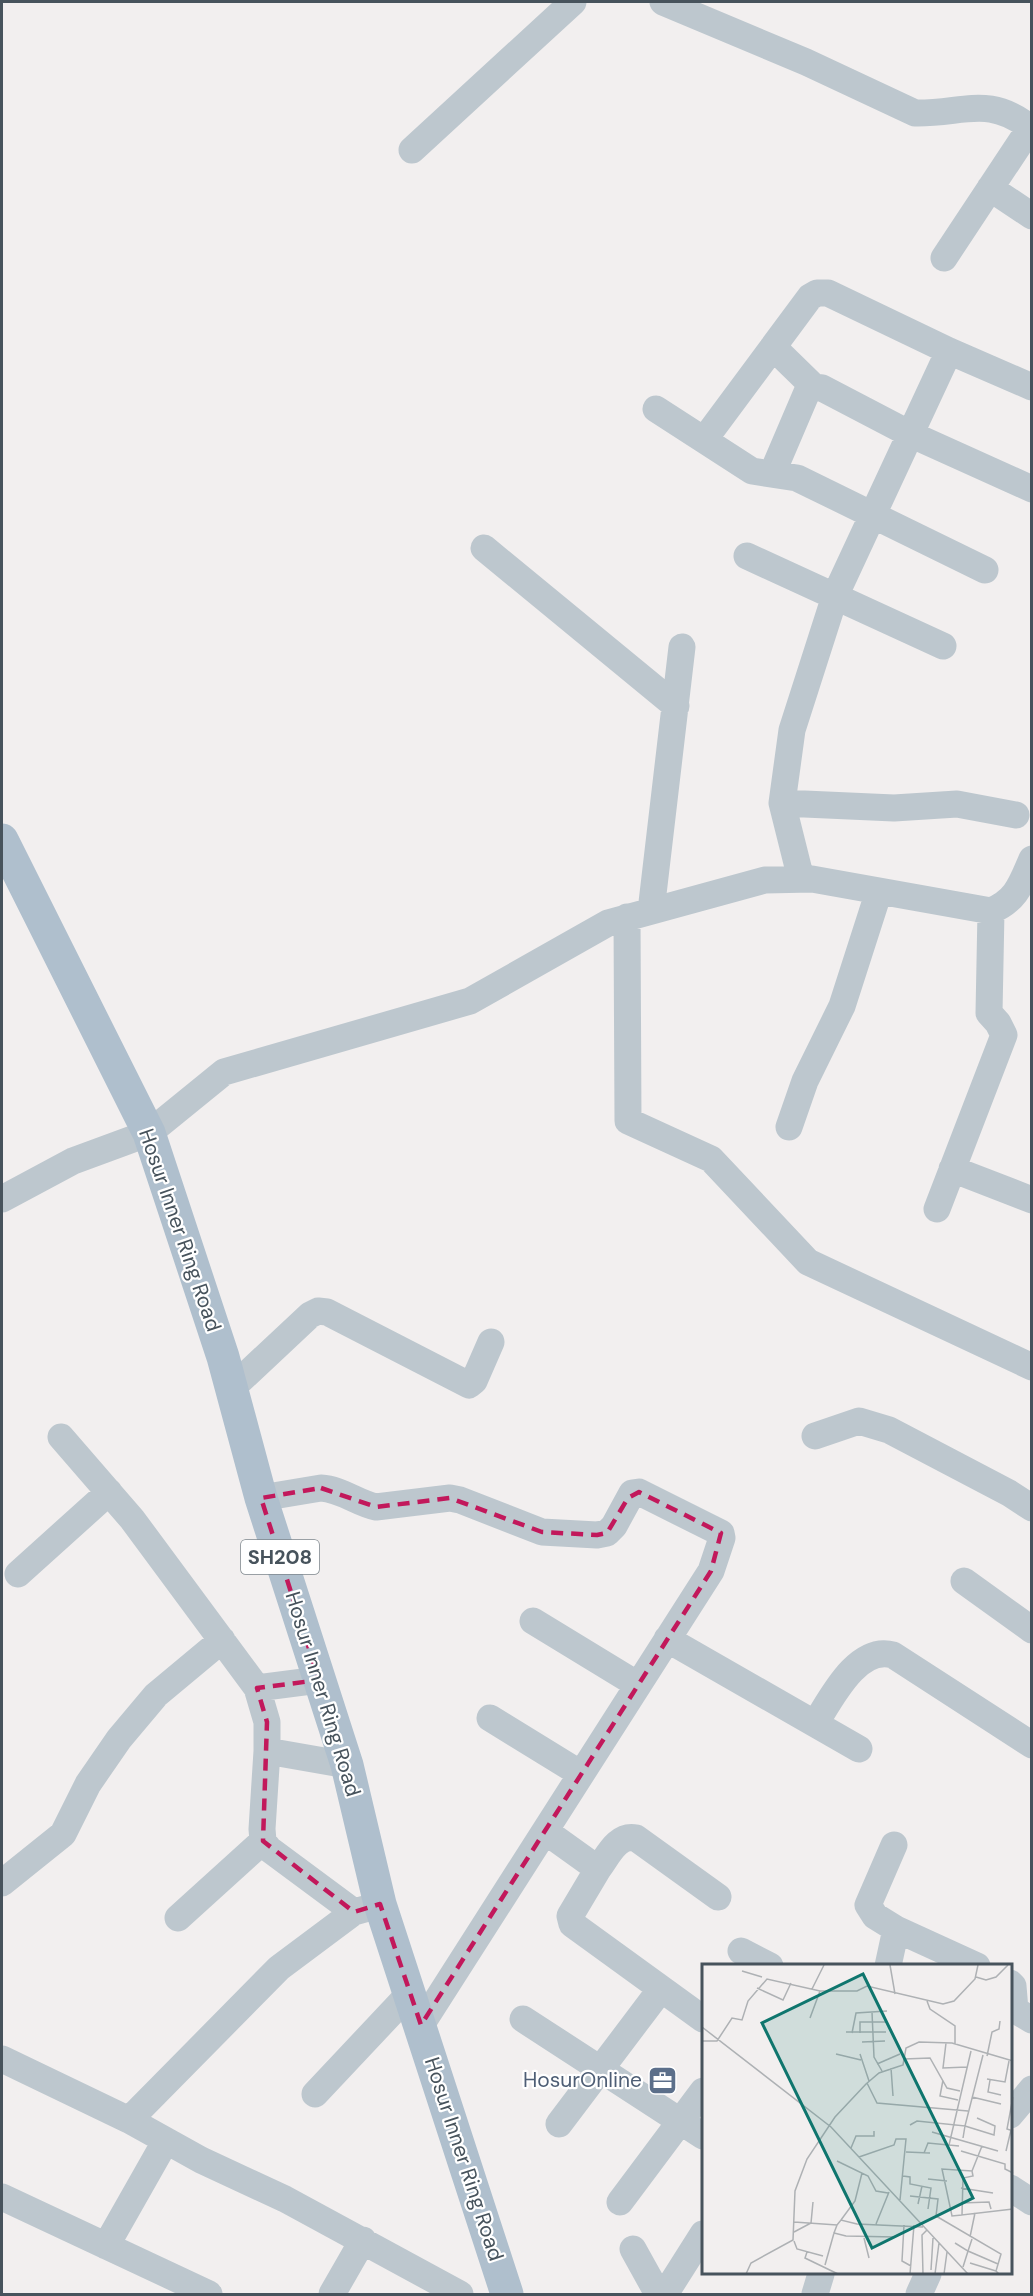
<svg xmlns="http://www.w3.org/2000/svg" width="1033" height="2296" viewBox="0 0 1033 2296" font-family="'DM Sans',sans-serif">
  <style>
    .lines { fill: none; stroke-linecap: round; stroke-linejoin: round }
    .minor { stroke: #bdc7ce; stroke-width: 27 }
    .major { stroke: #afbfcd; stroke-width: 33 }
    .marked { fill: none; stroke: #c2185b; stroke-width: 4.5; stroke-dasharray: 12 8; stroke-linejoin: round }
    .labels { text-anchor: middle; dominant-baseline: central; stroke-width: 4.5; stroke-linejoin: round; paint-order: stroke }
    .shield { fill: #fff; stroke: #7e878d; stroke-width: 1.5 }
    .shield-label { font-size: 20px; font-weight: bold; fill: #47535c }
    .street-label { font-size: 21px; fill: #47535c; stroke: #fff }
    .service-label { font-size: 21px; fill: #4e5e75; stroke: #fff; text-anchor: end }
    .inset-road { fill: none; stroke: #aeb1b4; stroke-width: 1.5 }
    .view { fill: #0f766e; fill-opacity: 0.15; stroke: #0f766e; stroke-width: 3 }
    .inset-edge { fill: none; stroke: #47535c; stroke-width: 3 }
  </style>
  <rect width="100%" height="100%" fill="#f2efef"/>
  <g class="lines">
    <path class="minor" d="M663 2 806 62 915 113C964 114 988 94 1032 129
      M412 150 573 2
      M990 188 1032 216
      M944 258 1030 128
      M773 347 814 387
      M656 409 752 471 797 478 985 570
      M704 440 810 297 817 293H828L949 351 1032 387
      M772 474 807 392 814 387 822 388 910 434 1032 489
      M484 548 676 706
      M747 556 943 646
      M782 803 894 808 957 804 1016 815
      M801 879 782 803 792 730 835 596 949 351
      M651 911 682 647
      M627 917 628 1121 711 1159 808 1262 1032 1367
      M789 1127 805 1081 842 1006 879 891
      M952 1169 1032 1200
      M2 1199 73 1161 149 1133 224 1072 470 1001 608 923 765 880 812 879 991 911C1017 900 1021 884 1032 859
      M937 1209 1004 1035 998 1023 989 1013 991 911
      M232 1388 310 1315 318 1311 327 1312 469 1385 474 1381 491 1342
      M815 1436 859 1421 889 1430 1009 1493 1032 1508
      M61 1437 132 1519 257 1688 267 1722V1751L262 1829 263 1841 269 1849 354 1912
      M261 1498 321 1488C341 1489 357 1503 376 1507L450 1498 460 1500 542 1532 597 1535 607 1533 614 1526 632 1493 639 1492 721 1533 722 1538 711 1571 421 2025
      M18 1574 109 1492
      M964 1581 1032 1630
      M533 1621 638 1685
      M667 1639 859 1749
      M257 1688 319 1680
      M490 1718 581 1774
      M815 1724C831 1699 857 1645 893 1655L1032 1745
      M267 1751 347 1765
      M545 1831 598 1869 570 1916 572 1924 703 2019
      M894 1845 868 1905 875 1916 896 1929
      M598 1869C608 1856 617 1834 636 1838L718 1897
      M2 1883 63 1834 88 1784 119 1739 156 1695 222 1640
      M178 1918 263 1841
      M741 1951 770 1966
      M888 1966 896 1929 977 1966
      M1010 1983 1013 1986 1015 2010 1032 2020
      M523 2019 703 2136
      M2 2059 129 2120 201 2160 285 2199 460 2294
      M315 2094 410 1993
      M1010 2115 1032 2089
      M129 2120 279 1968 354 1912 372 1907
      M559 2124 661 1989
      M1010 2188 1032 2202
      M2 2197 209 2294
      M620 2202 703 2091
      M106 2246 165 2142
      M633 2249 658 2294
      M332 2294 363 2240
      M665 2294 703 2234
      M815 2294 821 2274
      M919 2294 928 2274"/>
    <path class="major" d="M2 840 149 1133 223 1357 261 1498 347 1765 380 1904 507 2294"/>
  </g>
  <path class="marked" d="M321 1488 376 1507 450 1498 542 1532 597 1535 607 1533 628 1498 639 1492 721 1533 711 1571 421 2025 380 1904 354 1912 263 1841 267 1722 257 1688 319 1680 261 1498Z"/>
  <defs>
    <symbol id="office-square" viewBox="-11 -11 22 22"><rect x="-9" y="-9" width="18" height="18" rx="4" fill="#5c6f8a" stroke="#fff"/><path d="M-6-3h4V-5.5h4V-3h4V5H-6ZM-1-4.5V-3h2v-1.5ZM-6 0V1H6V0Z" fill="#fff"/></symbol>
  </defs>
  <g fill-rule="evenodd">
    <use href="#office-square" x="646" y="2064" width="33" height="33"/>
  </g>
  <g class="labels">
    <rect class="shield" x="241" y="1540" width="78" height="34" rx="4.5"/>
    <g class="shield-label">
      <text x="280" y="1557">SH208</text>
    </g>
    <g class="street-label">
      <text transform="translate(180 1230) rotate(71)">Hosur Inner Ring Road</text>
      <text transform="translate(323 1694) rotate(73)">Hosur Inner Ring Road</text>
      <text transform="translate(464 2159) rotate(72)">Hosur Inner Ring Road</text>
    </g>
    <g class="service-label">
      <text x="642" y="2080">HosurOnline</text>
    </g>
  </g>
  <g transform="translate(702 1964)">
    <rect width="310" height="310" fill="#f2efef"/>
    <path class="inset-road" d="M188 1 193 30M40 7 60 13M274 13 284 16 294 13 306 1M55 24 81 36 89 19M110 25 122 1M225 37 228 45 253 62V80M170 48 172 93 180 107M108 54 118 27M0 63 129 163 266 310M144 68H184M150 69 154 49 185 47M158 69V58H185M0 77H15L30 54 40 56 46 37 65 15 118 27H155L165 22 241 40 252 37 273 15 276 1M160 78 183 77M244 79 241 104 265 103M134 90 159 96M158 90 167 117M285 92 290 68 297 65 298 57M202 95 228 94 245 124 258 127M175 100 198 90M189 104 191 132M285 115 303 118 307 97M241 116 238 132 256 136M288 116 286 128 299 131M165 119 175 139 266 147M270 133 299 140M311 133 305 165 311 167M208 161 215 157 263 162 281 91M230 168 296 187M261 174 263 162 292 171 293 162 275 154M247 181 269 87M149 184 154 172H172V167M259 187 303 200V205L311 209M304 187 309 166M204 188 228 189M222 189 226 179 257 182M157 193 192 181 194 175H204L198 236M135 197 166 212 174 227 186 229M270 207 271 212 261 214 260 251 311 245M201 212 208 213V220L229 224 226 245M226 215 245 217M259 224 291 229M208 232 236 235 234 252 299 290 294 307 297 310M259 239 287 238 289 245M216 240 220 222M260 251 250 252 240 205 270 207 280 182M139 256 153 237 160 209M92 258 135 261 139 256 155 260 221 263M174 260 187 228M135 261 132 269 144 272 193 273M202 261 200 297 209 302M92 268 109 259 111 238M268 273 273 249M162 274 167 294M270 275 266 287 296 300M92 277 95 285 121 292M253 279 266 287 261 303M105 288 103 294 136 310M268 299 294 307M123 301 132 269M229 306 231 274M44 310 49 299 91 276 93 227 105 195 133 153 164 120 177 109 201 101 204 84 217 78 250 79 311 97M208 310 212 261M221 310 220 271 225 266M233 310 237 279M242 310 245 288"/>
    <path class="view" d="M161 10 271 234 170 284 60 59Z"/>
    <rect width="310" height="310" class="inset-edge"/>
  </g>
  <rect width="1033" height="2296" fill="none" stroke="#47535c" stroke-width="6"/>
</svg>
